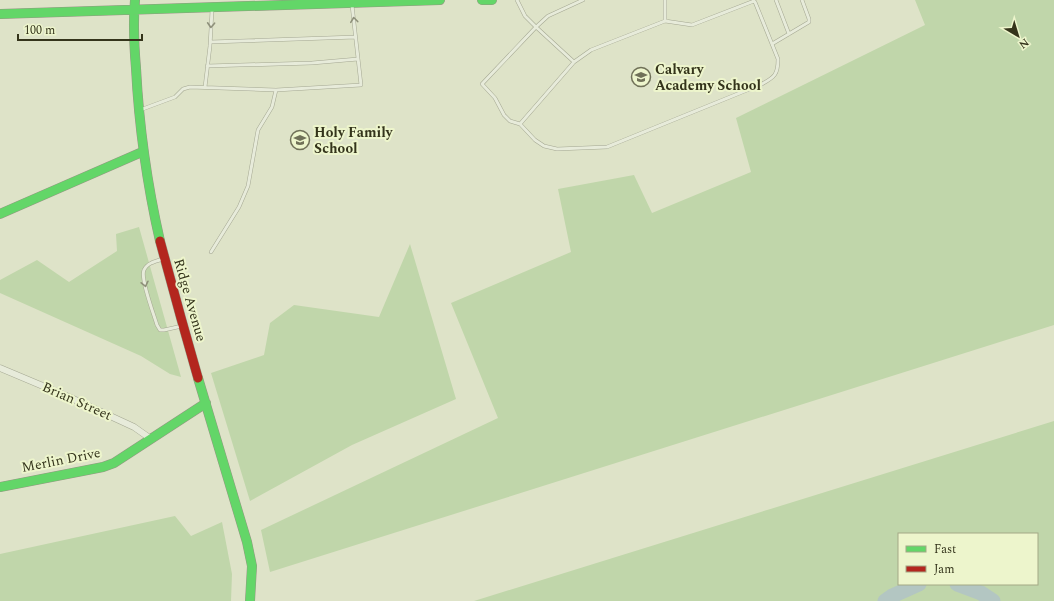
<svg xmlns="http://www.w3.org/2000/svg" width="1054" height="601" viewBox="0 0 1054 601" font-family="Spectral,serif">
  <style>
    .green { fill: #c0d6aa; fill-rule: evenodd }
    .lines { fill: none; stroke-linecap: round; stroke-linejoin: round }
    .river { stroke: #b3c6c2; stroke-width: 15 }
    .lane-casing { stroke: #a4a792; stroke-width: 4 }
    .street-casing { stroke: #a4a792; stroke-width: 7 }
    .fast-casing { stroke: #949782; stroke-width: 10 }
    .jam-casing { stroke: #949782; stroke-width: 10 }
    .lane { stroke: #e7ebda; stroke-width: 3 }
    .street { stroke: #e7ebda; stroke-width: 6 }
    .fast { stroke: #63d668; stroke-width: 9 }
    .jam { stroke: #b3261e; stroke-width: 9 }
    .oneway { stroke: #8e907a }
    .labels { text-anchor: middle; dominant-baseline: central; stroke-width: 4; stroke-linejoin: round; paint-order: stroke }
    .poi-label { font-size: 14px; font-weight: bold; fill: #34341b; stroke: #edf5cc; text-anchor: start }
    .street-label { font-size: 14px; fill: #34341b; stroke: #edf5cc }
  </style>
  <rect width="100%" height="100%" fill="#dee3c8"/>
  <path class="green" d="M915 0H1054V325L270 572 261 530 498 418 451 303 571 252 558 189 634 175 652 213 751 172 736 118 925 25Z
    M139 227 181 377 170 374 141 356 0 293V280L37 260 69 282 117 251 116 234Z
    M410 244 456 399 352 445 250 501 211 373 264 355 270 323 294 305 379 317Z
    M1054 421V601H474ZM899 534H1037V584H899Z
    M175 516 191 536 222 522 232 574 231 601H0V554Z"/>
  <g class="lines">
    <path class="river" d="M957 584 981 593 993 601
      M885 601 892 596 919 584"/>
    <defs>
      <path id="lane" d="M517 0 525 16 536 27 482 84 495 98 504 115 510 121 520 124 535 140 544 146 557 149 607 147 762 84C775 77 778 74 778 59L755 2
        M583 0 548 16 536 27 574 62 591 50 665 21
        M665 0V21L692 25 754 1
        M776 0 789 34
        M210 42 356 37
        M772 44 809 22V19L802 0
        M207 66 312 63 358 59
        M205 87 210 46 212 10
        M140 110 175 97 183 89 190 87 276 90 361 85 352 5
        M520 124 574 62
        M211 252 239 207 248 186 258 130 272 107 276 90
        M163 259C156 261 147 263 144 270 140 278 154 315 157 325L160 330H164L182 326"/>
      <path id="street" d="M0 368 69 397 134 427 151 439"/>
      <path id="fast" d="M135 0C133 23 134 45 136 68 139 126 147 184 160 241
        M482 0H492
        M0 14 440 0
        M0 214 142 152
        M198 378 247 542 252 566 250 601
        M0 487 103 467 114 463 206 403"/>
      <path id="jam" d="M160 241 181 318 198 378"/>
    </defs>
    <use href="#lane" class="lane-casing"/>
    <use href="#street" class="street-casing"/>
    <use href="#fast" class="fast-casing"/>
    <use href="#jam" class="jam-casing"/>
    <use href="#lane" class="lane"/>
    <use href="#street" class="street"/>
    <use href="#fast" class="fast"/>
    <use href="#jam" class="jam"/>
  </g>
  <defs><path id="oneway-chevron" d="M-2-3.5L2.5 0L-2 3.5" fill="none" stroke-width="1.6" stroke-linecap="round" stroke-linejoin="round"/></defs>
  <g class="oneway">
    <use href="#oneway-chevron" transform="translate(354 20) rotate(-97)"/>
    <use href="#oneway-chevron" transform="translate(211 25) rotate(93)"/>
    <use href="#oneway-chevron" transform="translate(145 284) rotate(77)"/>
  </g>
  <defs>
    <symbol id="school-ring" viewBox="-11 -11 22 22"><circle r="9.5" fill="#edf5cc" stroke="#707158" stroke-width="1.5"/><path d="M0-5L7-2L0 1L-7-2ZM-4 1L0 2.5L4 1V4Q0 6-4 4Z" fill="#707158"/></symbol>
  </defs>
  <g fill-rule="evenodd">
    <use href="#school-ring" x="630" y="66" width="22" height="22"/>
    <use href="#school-ring" x="289" y="129" width="22" height="22"/>
  </g>
  <g class="labels">
    <g class="poi-label">
      <text x="655" y="69">Calvary<tspan x="655" dy="16">Academy School</tspan></text>
      <text x="314" y="132">Holy Family<tspan x="314" dy="16">School</tspan></text>
    </g>
    <g class="street-label">
      <text transform="translate(190 300) rotate(74)">Ridge Avenue</text>
      <text transform="translate(77 401) rotate(24)">Brian Street</text>
      <text transform="translate(61 460) rotate(-11)">Merlin Drive</text>
    </g>
  </g>
  <rect x="898" y="533" width="140" height="52" fill="#edf5cc" stroke="#a3a885"/>
  <rect x="906" y="546" width="20" height="6" fill="#63d668" stroke="#a3a885"/>
  <text x="934" y="553" font-size="12" fill="#34341b">Fast</text>
  <rect x="906" y="566" width="20" height="6" fill="#b3261e" stroke="#a3a885"/>
  <text x="934" y="573" font-size="12" fill="#34341b">Jam</text>
  <g transform="translate(1018 36) rotate(142)" stroke="#edf5cc" stroke-width="3" paint-order="stroke">
  <path d="M0-3L7 15L0 10L-7 15Z" fill="#34341b"/>
  <text y="-6" font-size="11" font-weight="bold" text-anchor="middle" fill="#34341b">N</text>
  </g>
  <path d="M18 34v6h124v-6" fill="none" stroke="#34341b" stroke-width="2"/>
  <text x="24" y="34" font-size="12" fill="#34341b" stroke="#edf5cc" stroke-width="3" paint-order="stroke">100 m</text>
</svg>
